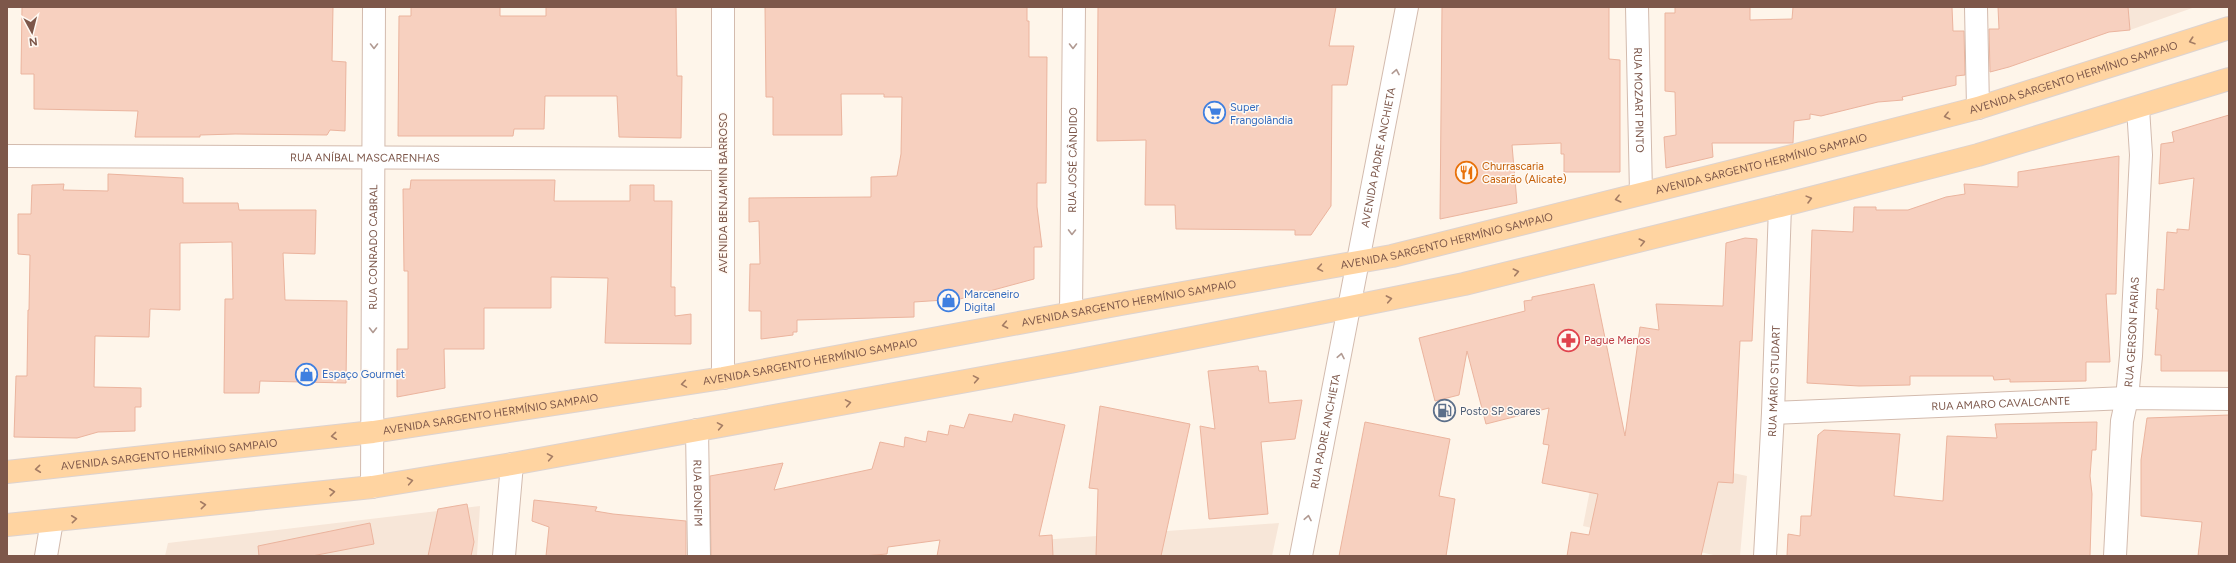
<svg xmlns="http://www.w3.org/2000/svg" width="2236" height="563" viewBox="0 0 2236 563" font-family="Figtree,sans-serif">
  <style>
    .residential { fill: #f7e6d8 }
    .building { fill: #f7d0bf; stroke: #ebb49e }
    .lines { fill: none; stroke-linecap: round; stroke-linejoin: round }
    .minor-casing { stroke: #d3bbae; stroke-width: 24 }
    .major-casing { stroke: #ddd3d0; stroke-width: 24 }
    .minor { stroke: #fff; stroke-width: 22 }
    .major { stroke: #ffd4a1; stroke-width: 22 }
    .oneway { stroke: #a47c64 }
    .oneway2 { stroke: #b19a92 }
    .labels { text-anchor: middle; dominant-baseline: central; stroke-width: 3; stroke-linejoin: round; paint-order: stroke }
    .street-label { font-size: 11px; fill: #7d574a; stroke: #fff9f3 }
    .shop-label { font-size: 11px; fill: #366cbe; stroke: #fff9f3; text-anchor: start }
    .food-label { font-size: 11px; fill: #c56008; stroke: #fff9f3; text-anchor: start }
    .health-label { font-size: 11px; fill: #be3a42; stroke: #fff9f3; text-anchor: start }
    .service-label { font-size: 11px; fill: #4e5e75; stroke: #fff9f3; text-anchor: start }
  </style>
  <rect width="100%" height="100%" fill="#fef5ea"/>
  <path class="residential" d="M2128 7H2195L2130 30Z
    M1599 444 1747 476 1740 556H1718L1583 526Z
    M480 506 477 556H165L168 543Z
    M1279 523 1272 556H1038L1041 540Z"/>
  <path class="building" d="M22 7H333L332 61 346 62 345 131 330 130 327 135 235 134 200 135V137H135L138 111 34 109V74H21Z
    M411 7H500V16H546V7H676L677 76H682L681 138 619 137 617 96H545L544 129H514L513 136H398L399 16H411Z
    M765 7H1027V21H1029V57H1047L1046 183H1037V207L1042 247H1034V279L960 299 914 302V317L797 320V332H793V335L761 339V311H749L750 264H760L759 221 749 222V198L871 197V177L897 176 901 154 902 97H884V94H841L842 135H773V97H766Z
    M1098 7H1336L1329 46H1354L1347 85H1332L1331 206 1311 235H1295V230L1176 229 1175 205H1145L1146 140 1097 141Z
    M1442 7H1609V59L1620 60V172H1564V154H1561V143L1512 145 1517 203 1440 219Z
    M1675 7H1750V20L1792 19 1793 7H1952L1953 31H1964L1965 75 1956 76V85L1902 97 1903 100 1878 102 1821 116 1810 114V119L1794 121 1793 143H1712L1713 157 1666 168 1664 137 1676 135 1675 92 1665 91V13H1675Z
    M1998 7H2128L2130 30 2109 32 2009 67 1990 72 1989 29H1999Z
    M2229 115V371H2161V355H2155L2158 309H2156L2157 289 2164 290 2167 232 2177 233V229L2189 230 2194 178 2159 184 2161 144 2174 142 2172 132Z
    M2119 156 2116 294H2106L2110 362H2086V381L2010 382V379L1994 380 1993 376H1910V385L1859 386 1807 383 1812 230 1853 232 1854 207H1876V210H1908L1946 197 1965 194 1964 184 2018 187V172Z
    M108 174 183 178V203H238L239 210H316L315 254 283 253 285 300 347 301 346 383 260 381 259 393H224L225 299H233L232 242 180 243V310L150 309 149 337 95 336 94 387 141 388V407H135V431L98 432 77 438 14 437 16 376H27L28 310H29L30 255 18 254V214H31L32 185 64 184 63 190 108 191Z
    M411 180H555L554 201H630V185H654V201H672L671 287H675V316L691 314V344L605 343 608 278 551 277V308H484V349H444L445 388 397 397V349H408V271H404L403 189H410Z
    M1745 238 1757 239 1752 341H1740L1733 483 1718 482 1701 556H1567L1571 532 1589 535 1598 494 1542 483 1549 445 1543 444 1549 408 1486 424 1467 351 1459 395 1435 401 1419 338 1525 311 1524 301 1532 300V297L1594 284 1625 436 1640 327 1659 330 1656 304 1723 306 1726 243Z
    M1258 366 1259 371H1266L1269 403 1302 400 1295 439 1261 442 1268 514 1209 519 1200 426 1215 429 1208 371Z
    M1100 406 1190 424 1161 556H1096L1098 489 1089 488Z
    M969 414 1012 422 1014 414 1065 425 1039 536 1052 535 1053 556H937L940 540 888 547 887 554 863 556H711L710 476 783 463 774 490 872 469 880 442 904 447 905 437 926 442 928 431 948 435 950 425 964 428Z
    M2229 415V556H2198L2202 522 2141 516V460L2147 418Z
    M1365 422 1450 439 1439 496 1455 499 1446 556H1339Z
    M2097 422 2096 450H2092L2090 476 2092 494 2090 556H1787L1788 534 1800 536 1801 516H1811L1818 435 1824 430 1900 434 1894 496 1943 501 1947 436 1997 438 1995 424Z
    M534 500 597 507 595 511 613 514 686 521V556H546L549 527 532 521Z
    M467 504 474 542 471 556H428L438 509Z
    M370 523 374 544 312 556H259L258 546Z"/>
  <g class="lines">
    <defs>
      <g id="minor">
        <path id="s1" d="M1637 7 1641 193"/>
        <path d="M1976 7 1978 108"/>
        <path id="s2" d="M7 156 723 159"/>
        <path id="s3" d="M1071 313 1074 7"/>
        <path d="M723 378V7"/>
        <path id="s4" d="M1773 413 2127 398 2229 399"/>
        <path id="s5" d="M697 430 699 556"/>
        <path id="s6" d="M372 487 374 7"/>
        <path d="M46 556 52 521"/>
        <path d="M504 556 512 464"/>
        <path id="s7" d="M1301 556 1407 7"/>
        <path id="s8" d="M1765 556 1773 413 1780 206"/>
        <path id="s9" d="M2115 556 2122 421 2127 398 2131 356 2141 155 2138 108"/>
      </g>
      <g id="major">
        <path id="s10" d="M7 472 373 432 723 378 1121 304 1392 256 1781 159 1978 108 2229 28"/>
        <path d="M7 525 372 487 512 464 1070 362 1350 307 1464 284 1780 206 1978 155 2229 79"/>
      </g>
    </defs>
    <use href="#minor" class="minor-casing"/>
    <use href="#major" class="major-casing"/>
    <use href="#minor" class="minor"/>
    <use href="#major" class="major"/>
  </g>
  <defs><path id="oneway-chevron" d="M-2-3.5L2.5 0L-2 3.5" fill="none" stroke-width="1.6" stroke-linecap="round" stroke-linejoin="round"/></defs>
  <g class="oneway">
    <use href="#oneway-chevron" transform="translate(2192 41) rotate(162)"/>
    <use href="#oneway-chevron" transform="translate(1947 116) rotate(166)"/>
    <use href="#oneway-chevron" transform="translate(1618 199) rotate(166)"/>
    <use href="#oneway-chevron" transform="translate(1809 199) rotate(-15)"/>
    <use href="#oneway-chevron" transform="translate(1642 242) rotate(-14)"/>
    <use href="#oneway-chevron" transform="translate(1320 268) rotate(170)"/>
    <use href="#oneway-chevron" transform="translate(1516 272) rotate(-13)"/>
    <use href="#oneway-chevron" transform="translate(1389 299) rotate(-11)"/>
    <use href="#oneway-chevron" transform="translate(1005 325) rotate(169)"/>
    <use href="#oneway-chevron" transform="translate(976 379) rotate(-10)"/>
    <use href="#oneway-chevron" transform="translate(684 384) rotate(171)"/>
    <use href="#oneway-chevron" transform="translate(848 403) rotate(-10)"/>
    <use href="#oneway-chevron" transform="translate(720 426) rotate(-10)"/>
    <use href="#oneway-chevron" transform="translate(334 436) rotate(174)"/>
    <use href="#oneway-chevron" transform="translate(550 457) rotate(-10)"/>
    <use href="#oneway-chevron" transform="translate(38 469) rotate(174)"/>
    <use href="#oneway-chevron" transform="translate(410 481) rotate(-10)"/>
    <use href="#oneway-chevron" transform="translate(332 492) rotate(-6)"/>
    <use href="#oneway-chevron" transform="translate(203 505) rotate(-6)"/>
    <use href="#oneway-chevron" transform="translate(74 519) rotate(-6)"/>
  </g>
  <g class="oneway2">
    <use href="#oneway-chevron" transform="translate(374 46) rotate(90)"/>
    <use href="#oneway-chevron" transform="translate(1073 46) rotate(90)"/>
    <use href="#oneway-chevron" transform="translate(1396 72) rotate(-79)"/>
    <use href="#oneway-chevron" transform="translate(1072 232) rotate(91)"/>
    <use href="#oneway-chevron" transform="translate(373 330) rotate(90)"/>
    <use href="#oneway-chevron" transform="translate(1341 356) rotate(-79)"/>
    <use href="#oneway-chevron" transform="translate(1308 518) rotate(-79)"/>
  </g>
  <defs>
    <symbol id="supermarket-ring" viewBox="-11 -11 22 22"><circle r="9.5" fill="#fff9f3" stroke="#3f7fe0" stroke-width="1.5"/><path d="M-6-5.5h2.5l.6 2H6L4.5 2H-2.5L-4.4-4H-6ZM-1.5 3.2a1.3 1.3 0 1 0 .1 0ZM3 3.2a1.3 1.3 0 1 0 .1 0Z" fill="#3f7fe0"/></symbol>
    <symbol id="restaurant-ring" viewBox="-11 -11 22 22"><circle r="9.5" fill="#fff9f3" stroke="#e8710a" stroke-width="1.5"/><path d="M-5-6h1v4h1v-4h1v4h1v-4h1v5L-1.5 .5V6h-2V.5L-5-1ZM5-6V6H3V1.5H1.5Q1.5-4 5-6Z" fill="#e8710a"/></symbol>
    <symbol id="shop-ring" viewBox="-11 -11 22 22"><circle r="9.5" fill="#fff9f3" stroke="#3f7fe0" stroke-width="1.5"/><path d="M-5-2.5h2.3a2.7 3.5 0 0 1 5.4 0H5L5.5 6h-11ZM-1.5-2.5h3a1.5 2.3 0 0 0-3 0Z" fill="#3f7fe0"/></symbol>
    <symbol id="pharmacy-ring" viewBox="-11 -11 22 22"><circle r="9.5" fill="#fff9f3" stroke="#e0444e" stroke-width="1.5"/><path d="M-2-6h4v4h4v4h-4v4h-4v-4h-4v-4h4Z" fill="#e0444e"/></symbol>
    <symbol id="fuel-ring" viewBox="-11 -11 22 22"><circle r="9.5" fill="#fff9f3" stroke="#5c6f8a" stroke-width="1.5"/><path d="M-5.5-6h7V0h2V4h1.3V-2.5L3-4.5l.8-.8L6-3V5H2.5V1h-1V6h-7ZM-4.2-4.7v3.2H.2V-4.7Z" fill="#5c6f8a"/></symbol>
  </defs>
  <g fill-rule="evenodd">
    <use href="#supermarket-ring" x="1202" y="100" width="25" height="25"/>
    <use href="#restaurant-ring" x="1454" y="160" width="25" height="25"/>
    <use href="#shop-ring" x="936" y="288" width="25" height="25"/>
    <use href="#pharmacy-ring" x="1556" y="328" width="25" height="25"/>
    <use href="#shop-ring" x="294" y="362" width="25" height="25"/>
    <use href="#fuel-ring" x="1432" y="398" width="25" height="25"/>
  </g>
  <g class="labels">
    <g class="street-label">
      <text stroke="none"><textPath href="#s10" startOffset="2107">AVENIDA SARGENTO HERMÍNIO SAMPAIO</textPath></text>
      <text stroke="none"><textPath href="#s1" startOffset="93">RUA MOZART PINTO</textPath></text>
      <text stroke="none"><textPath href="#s7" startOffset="406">AVENIDA PADRE ANCHIETA</textPath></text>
      <text stroke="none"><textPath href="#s2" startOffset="358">RUA ANÍBAL MASCARENHAS</textPath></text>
      <text stroke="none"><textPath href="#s3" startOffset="153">RUA JOSÉ CÂNDIDO</textPath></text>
      <text stroke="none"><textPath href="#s10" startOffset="1783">AVENIDA SARGENTO HERMÍNIO SAMPAIO</textPath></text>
      <text transform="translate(723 193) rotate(-90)">AVENIDA BENJAMIN BARROSO</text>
      <text stroke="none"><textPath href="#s10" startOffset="1459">AVENIDA SARGENTO HERMÍNIO SAMPAIO</textPath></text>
      <text stroke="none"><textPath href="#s6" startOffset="240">RUA CONRADO CABRAL</textPath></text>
      <text stroke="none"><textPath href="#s10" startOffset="1135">AVENIDA SARGENTO HERMÍNIO SAMPAIO</textPath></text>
      <text stroke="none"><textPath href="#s9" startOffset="225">RUA GERSON FARIAS</textPath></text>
      <text stroke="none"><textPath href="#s10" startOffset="811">AVENIDA SARGENTO HERMÍNIO SAMPAIO</textPath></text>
      <text stroke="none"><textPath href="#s8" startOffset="175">RUA MÁRIO STUDART</textPath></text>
      <text stroke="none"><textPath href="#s4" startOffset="228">RUA AMARO CAVALCANTE</textPath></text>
      <text stroke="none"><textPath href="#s10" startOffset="487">AVENIDA SARGENTO HERMÍNIO SAMPAIO</textPath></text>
      <text stroke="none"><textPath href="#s7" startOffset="127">RUA PADRE ANCHIETA</textPath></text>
      <text stroke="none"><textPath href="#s10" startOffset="163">AVENIDA SARGENTO HERMÍNIO SAMPAIO</textPath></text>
      <text stroke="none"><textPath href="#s5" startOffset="63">RUA BONFIM</textPath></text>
    </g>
    <g class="shop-label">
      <text x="1230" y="107">Super<tspan x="1230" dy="13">Frangolândia</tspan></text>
      <text x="964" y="294">Marceneiro<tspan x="964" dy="13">Digital</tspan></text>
      <text x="322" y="374">Espaço Gourmet</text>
    </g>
    <g class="food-label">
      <text x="1482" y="166">Churrascaria<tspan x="1482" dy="13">Casarão (Alicate)</tspan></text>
    </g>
    <g class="health-label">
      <text x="1584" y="340">Pague Menos</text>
    </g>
    <g class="service-label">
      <text x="1460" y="411">Posto SP Soares</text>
    </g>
  </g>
  <rect width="2236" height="563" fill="none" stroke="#7d574a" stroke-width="16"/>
  <g transform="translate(32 32) rotate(173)" stroke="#fff9f3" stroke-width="3" paint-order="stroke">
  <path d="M0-3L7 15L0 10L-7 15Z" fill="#7d574a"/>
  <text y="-6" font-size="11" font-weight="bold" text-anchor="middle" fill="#7d574a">N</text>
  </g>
</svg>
